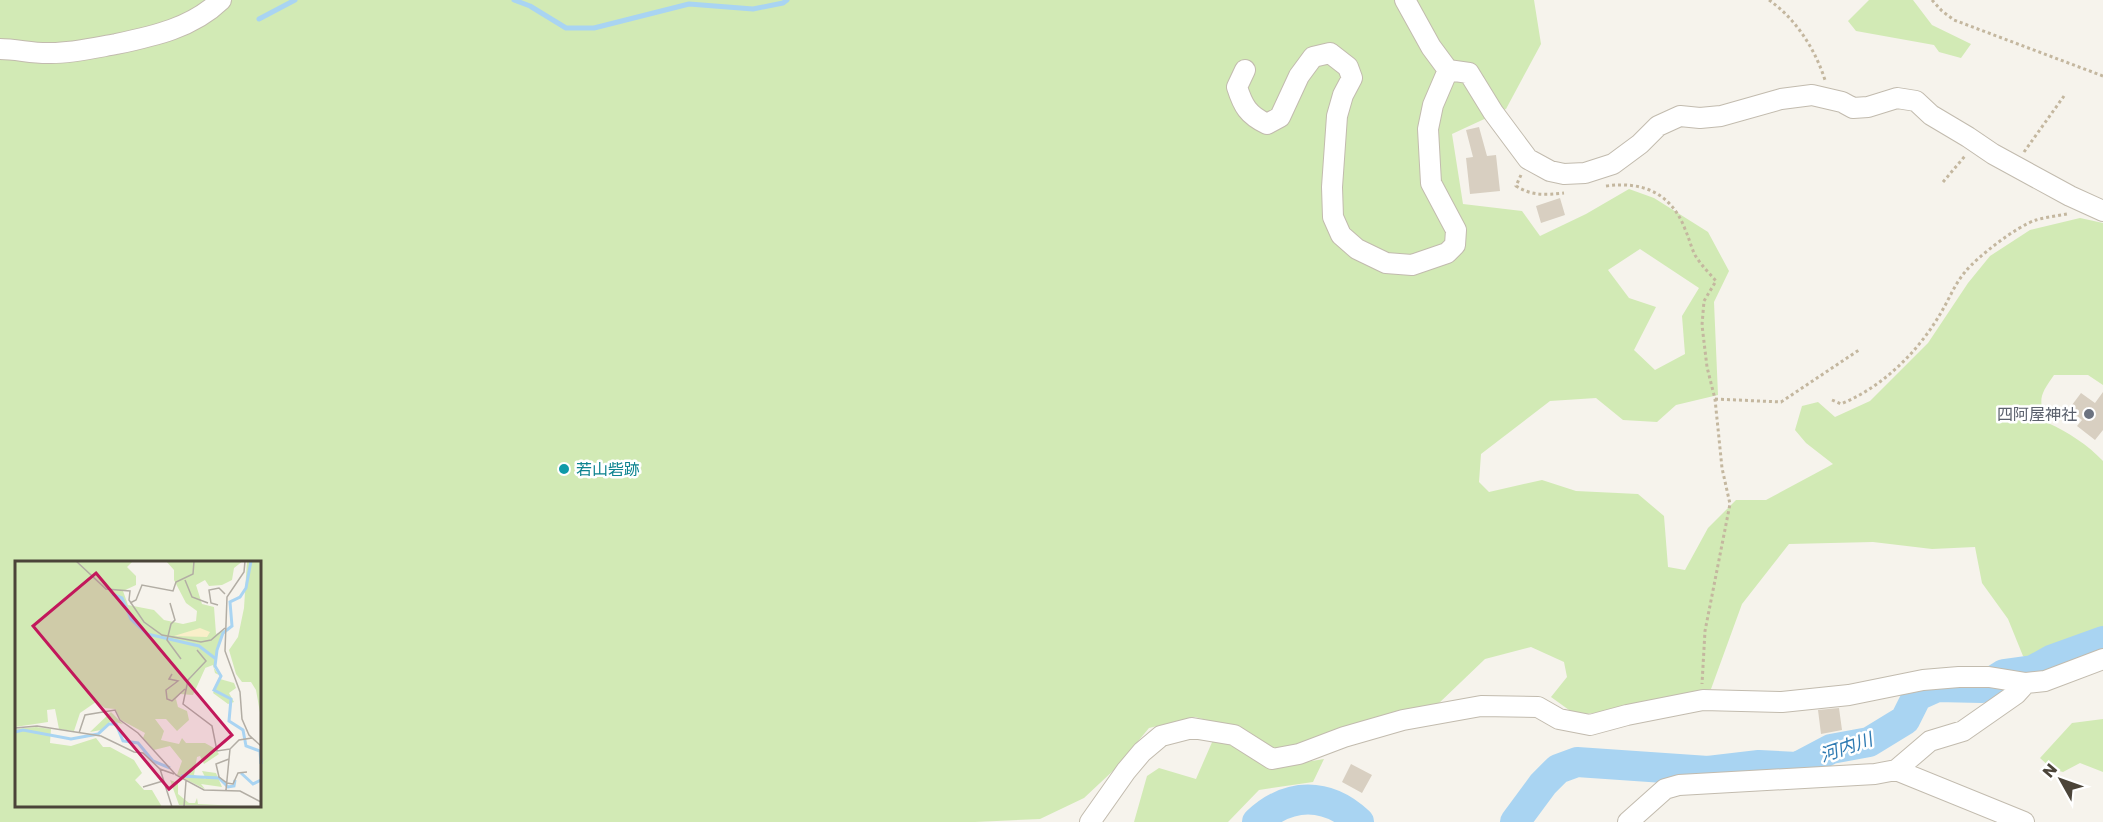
<svg xmlns="http://www.w3.org/2000/svg" width="2103" height="822" viewBox="0 0 2103 822" font-family="Poppins,'Noto Sans JP',sans-serif">
  <style>
    .green { fill: #d2eab5; fill-rule: evenodd }
    .lines { fill: none; stroke-linecap: round; stroke-linejoin: round }
    .stream { stroke: #a9d4f2; stroke-width: 5 }
    .river { stroke: #a9d4f2; stroke-width: 30 }
    .building { fill: #d8cfc1 }
    .minor-casing { stroke: #c2bbae; stroke-width: 22 }
    .path { stroke: #c4b79f; stroke-width: 3; stroke-dasharray: 3 3; stroke-linecap: butt }
    .minor { stroke: #fff; stroke-width: 20 }
    .worship-dot { fill: #6b7280; stroke: #fff; stroke-width: 2 }
    .culture-dot { fill: #0f9aa8; stroke: #fff; stroke-width: 2 }
    .labels { text-anchor: middle; dominant-baseline: central; stroke-width: 5; stroke-linejoin: round; paint-order: stroke }
    .worship-label { font-size: 16px; fill: #5b616d; stroke: #fff; text-anchor: end }
    .culture-label { font-size: 16px; fill: #0d838f; stroke: #fff; text-anchor: start }
    .water-label { font-size: 18px; font-style: italic; fill: #2e7ab2; stroke: #fff }
    .inset-river { fill: none; stroke: #a9d4f2; stroke-width: 3 }
    .inset-road { fill: none; stroke: #b2ada4; stroke-width: 1.5 }
    .view { fill: #c2185b; fill-opacity: 0.15; stroke: #c2185b; stroke-width: 3 }
    .inset-edge { fill: none; stroke: #4b4439; stroke-width: 3 }
  </style>
  <rect width="100%" height="100%" fill="#f6f3ec"/>
  <path class="green" d="M0 0H1534L1541 44 1506 109 1452 134 1463 204 1522 211 1540 236 1586 214 1629 189 1654 198 1708 232 1729 271 1714 302 1718 395 1676 405 1657 422 1623 420 1596 398 1550 401 1481 454 1479 482 1489 492 1542 480 1576 491 1638 494 1664 516 1668 567 1685 570 1708 528 1736 500H1766L1833 464 1806 443 1795 430 1802 406 1818 402 1835 417 1870 401 1928 343 1968 283 1990 256 2030 230 2080 218 2103 223V385L2088 375H2054C2040 395 2037 400 2048 423 2068 432 2088 445 2103 461V651L2047 672 2023 656 2008 619 1982 583 1975 547 1932 549 1873 542 1789 544 1742 604 1711 689 1603 712 1576 715 1551 697 1567 677 1564 662 1531 647 1485 659 1437 705 1276 751 1246 730 1195 717 1149 728 1115 769 1084 798 1040 819 975 822H0ZM1640 249 1699 288 1682 316 1685 354 1655 370 1634 350 1656 307 1629 298 1608 270ZM16 562H260V806H16Z
    M1869 0H1913L1932 25 1971 44 1961 58 1939 52 1934 45 1856 31 1848 21Z
    M2103 719V772L2080 763 2063 772 2052 769 2040 758 2072 723Z
    M1213 740 1235 746 1269 768 1324 759 1313 782 1259 790 1228 822H1134L1147 776 1159 768 1196 779Z"/>
  <g class="lines">
    <path class="stream" d="M514 0 530 6 566 28H594L689 4 753 9 783 3 787 0
      M259 19 295 0"/>
    <path class="river" d="M1257 822C1289 792 1327 792 1359 822
      M1515 822 1543 784 1558 769 1577 762 1708 771 1759 765 1797 767 1831 749 1869 742 1905 720 1917 696 1937 687 1982 688 2004 674 2033 670 2053 659 2103 641"/>
  </g>
  <path class="building" d="M1479 127 1487 156 1496 155 1500 191 1470 194 1466 158 1473 157 1466 130Z
    M1560 198 1565 215 1541 223 1536 206Z
    M2103 392V430L2095 440 2077 426 2082 420 2069 409 2081 393 2095 403Z
    M1839 708 1842 730 1821 734 1818 710Z
    M1351 764 1372 775 1362 793 1342 782Z"/>
  <g class="lines">
    <defs>
      <path id="minor" d="M1405 0 1431 47 1448 70 1469 73 1493 112 1528 159 1550 171 1564 174 1585 173 1613 164 1640 144 1658 126 1680 116 1700 118 1721 116 1781 99 1812 95 1842 102 1853 108 1868 107 1897 98 1916 101 1931 115 1968 137 1993 154 2070 196 2103 211
        M0 49C17 49 34 54 51 53 73 53 94 48 116 44 154 36 192 28 221 0
        M1245 70 1237 87C1243 106 1248 115 1267 124L1280 117 1299 76 1313 57 1330 53 1348 67 1352 78 1343 95 1337 116 1332 187 1333 217 1341 235 1357 249 1386 263 1412 265 1447 253 1455 245 1456 230 1431 183 1428 129 1433 105 1448 70
        M1896 770 2024 822
        M1090 822 1126 771 1142 752 1161 736 1192 728 1234 735 1272 759 1299 754 1344 737 1403 720 1481 706 1538 707 1559 719 1590 725 1627 715 1703 700 1782 702 1849 695 1923 680 1959 677H1989L2026 683 2045 681 2103 659
        M1628 822 1665 789 1679 785 1875 774 1896 770 1930 741 1963 731 2016 694 2026 683"/>
    </defs>
    <use href="#minor" class="minor-casing"/>
    <path class="path" d="M1769 0C1796 19 1815 49 1825 80
      M1932 0 1942 11 1954 20 2103 76
      M2024 152 2064 96
      M1521 175 1516 186C1532 196 1545 195 1564 193
      M1943 182 1965 156
      M1606 186C1643 181 1671 193 1685 229 1689 238 1691 247 1695 255 1701 265 1709 273 1716 281L1704 301 1702 325 1707 367 1715 399 1722 468 1730 504 1705 631 1702 684
      M1715 399 1781 402 1859 350
      M1832 400 1841 404C1882 387 1916 354 1939 316 1948 302 1954 285 1965 272 1977 257 2017 226 2036 220 2046 217 2057 216 2067 214"/>
    <use href="#minor" class="minor"/>
  </g>
  <circle class="worship-dot" cx="2089" cy="414" r="6"/>
  <circle class="culture-dot" cx="564" cy="469" r="6"/>
  <g class="labels">
    <g class="worship-label">
      <text x="2077" y="414">四阿屋神社</text>
    </g>
    <g class="culture-label">
      <text x="576" y="469">若山砦跡</text>
    </g>
    <g class="water-label">
      <text transform="translate(1846 747) rotate(-19)">河内川</text>
    </g>
  </g>
  <g transform="translate(15 561)">
    <rect width="246" height="246" fill="#f6f3ec"/>
    <path d="M0 0H118L112 6 121 15V24L108 30 113 44 139 49 149 59 168 63 181 60 182 50 171 42 159 19V9L151 0H228L219 7 217 19 207 24 194 25 190 19 181 24 187 43 199 46 201 73 209 69 200 96 199 107 204 114 200 112 198 104 190 107 193 101 178 134 165 133 161 138 163 146 172 150 174 159 162 170 151 158H140L149 170 146 179 164 183 167 177 171 182H190L199 187 204 193 189 203 185 195 182 196 179 214 191 218 187 210 201 212 207 226 186 223 190 228 162 214 167 200 155 185 139 189 128 177 130 172 106 159 100 148 90 147 81 141 65 152 59 170 44 168 40 148 32 149 33 161 0 166ZM232 0H246V157L241 129 236 121H227L221 113 214 89 223 76 229 47ZM205 118 219 122 221 127 214 132 219 141 213 143 198 132ZM96 151 108 163 96 160 86 169 75 171ZM21 166 36 168 35 182 56 185 81 177 88 186H95L119 199 127 212 120 219 129 229H137L147 246H0V168ZM155 219 163 222V233L174 242H180L182 237 183 243 223 245 164 244Z" fill="#d2eab5"/>
    <path d="M185 67 195 71 192 76 159 75Z" fill="#f9efc9"/>
    <path class="inset-river" d="M236 0 231 27 225 36 215 41 217 65 208 72 202 89 200 105 206 115 199 129 216 138 214 160 228 169 231 185 245 190 246 203M97 33 107 37 116 58 132 73 184 85 201 98M0 171 8 169 56 178 83 173 94 163H101L108 180 123 182 138 200 155 207M226 212 238 223 246 219M166 215 204 217 213 226 219 225 220 219"/>
    <path class="inset-road" d="M61 0 91 28 115 30 114 39 129 61 147 74 186 81 196 79 210 67M230 0 229 11 212 36 210 90 225 131 227 158 234 174 246 185M170 19 177 36 193 42M115 42 121 39 127 24 158 30 161 21 178 13 179 0M155 42 160 59 156 63 152 79 166 98M203 44 196 42 194 29 204 27 210 33M182 89 191 100 173 119 168 143 197 165 202 190 215 188M157 113 154 118 163 120 151 129 152 138 157 140 170 128M0 167 22 165 86 175 119 191 128 192 145 208 159 213M64 172 70 154 100 149 105 159 123 172 161 214 189 229 225 230 246 241M214 198 201 203 204 216 212 222 218 223 223 212 232 211M145 208 157 246M128 226 148 220M211 229 215 188 224 179 237 177M169 246 171 220"/>
    <path class="view" d="M81 12 217 174 154 228 18 65Z"/>
    <rect width="246" height="246" class="inset-edge"/>
  </g>
  <g transform="translate(2061 780) rotate(310)" stroke="#ffffff" stroke-width="4.5" paint-order="stroke">
  <path d="M0-4.5L10 22L0 15L-10 22Z" fill="#4b4439"/>
  <text y="-9" font-size="16" font-weight="bold" text-anchor="middle" fill="#4b4439">N</text>
  </g>
</svg>
